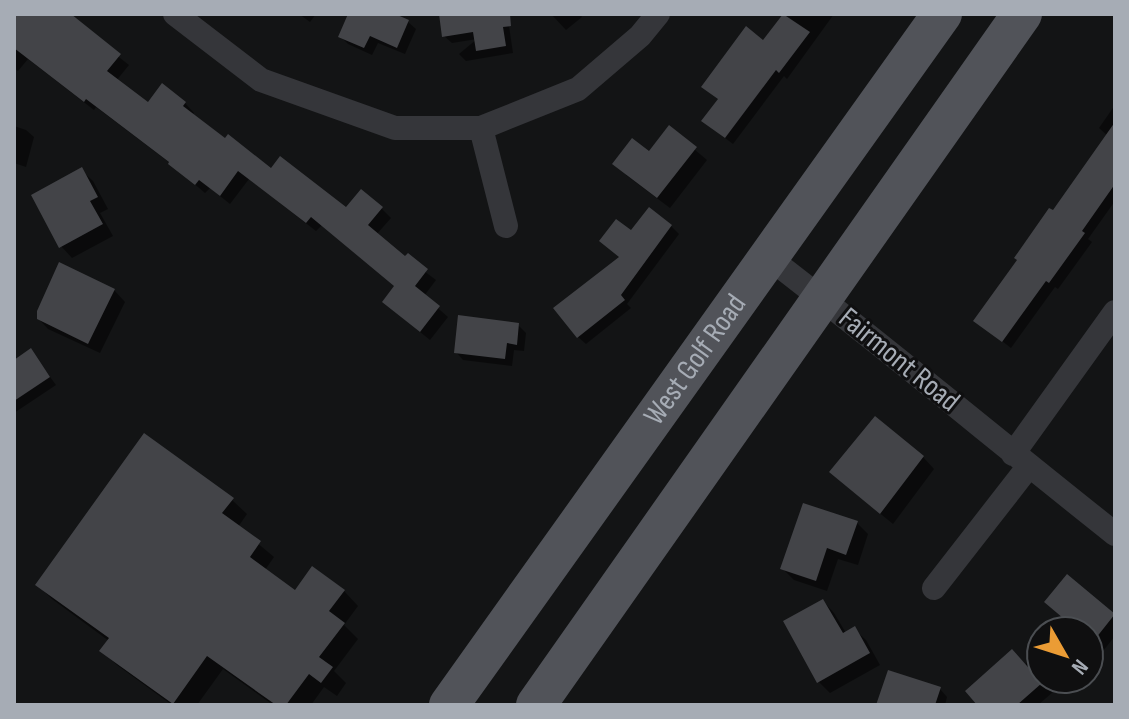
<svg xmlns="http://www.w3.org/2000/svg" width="1129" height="719" viewBox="0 0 1129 719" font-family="'Sofia Sans Condensed',sans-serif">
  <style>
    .shadow { fill: #0007 }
    .building { fill: #434448 }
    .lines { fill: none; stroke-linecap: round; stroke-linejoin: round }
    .street { stroke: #35363a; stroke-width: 24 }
    .primary { stroke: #515359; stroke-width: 40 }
    .labels { text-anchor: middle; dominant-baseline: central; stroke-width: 6; stroke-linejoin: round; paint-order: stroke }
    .street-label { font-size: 30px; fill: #a6acb5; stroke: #0f0f10 }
  </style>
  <rect width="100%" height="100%" fill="#131415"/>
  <path class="shadow" d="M14 14H64L129 65 116 81 148 105 185 103 194 113 192 115 226 141 272 170 347 209 381 208 391 218 376 235 436 280 424 296 448 317 430 340 394 311 396 287 322 225 316 231 249 179 230 204 210 188 205 193 170 163 96 107 94 110 28 59 18 71 14 68Z
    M299 14H316L310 22Z
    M350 14H390L408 22 416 29 405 54 378 43 372 55 348 44 340 36Z
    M441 14H496L509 26 513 53 466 61 459 54 477 39 452 43 444 36Z
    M551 14H580L582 17 566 30Z
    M785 14H834L787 79 784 76 733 144 712 128 763 42Z
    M1115 105V201L1088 239 1092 242 1058 289 1055 287 1011 348 976 321 1108 136 1099 128Z
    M14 126 26 130 34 137 26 167 14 163Z
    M669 128 707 160 670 208 626 175 650 154Z
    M81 170 93 181 108 209 100 213 113 236 72 258 61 246Z
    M671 226 679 234 627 304 631 308 586 344 578 337 621 258Z
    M60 265 114 290 125 302 100 353 48 329 37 317Z
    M518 325 526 333 524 351 514 350 512 366 463 360 456 352Z
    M31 351 56 385 14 413V362Z
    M923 457 934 469 893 524 843 483Z
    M232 500 247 514 238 527 274 557 265 570 296 592 344 591 358 606 344 625 358 639 334 671 346 683 337 696 324 687 311 705H273L223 669 197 705H172L117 665 102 651 109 641 52 599 38 585Z
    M857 523 868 534 858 565 838 559 827 591 794 580 782 568Z
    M1067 577 1115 617V636L1103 651 1097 646 1089 656V631H1054L1064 618Z
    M823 601 834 613 846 633 854 629 866 640 880 665 830 693 819 682Z
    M1041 646V679H1068L1038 705H980L1025 665Z
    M940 689 947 697 945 705H879Z"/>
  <path class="building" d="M14 14H71L121 54 107 71 148 102 162 83 186 102 183 106 225 138 228 134 271 168 280 156 346 207 361 189 383 207 368 225 405 256 408 253 428 269 415 286 440 306 420 332 382 302 394 286 311 217 306 223 238 171 220 196 199 180 195 185 168 164 169 162 86 99 84 102 14 48Z
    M348 14H395L409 20 397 48 370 36 364 48 338 37Z
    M439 14H510L511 26 503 27 506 46 476 51 473 32 442 37Z
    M783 14 810 32 779 73 776 70 725 138 701 121 718 99 701 87 746 26 763 40Z
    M1115 122V184L1082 231 1085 233 1049 283 1046 281 1002 342 973 321 1017 260 1014 258 1049 208 1053 210Z
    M669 125 697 147 657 198 612 164 632 138 649 151Z
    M82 167 98 197 90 201 103 224 59 248 31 195Z
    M649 207 672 225 621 295 625 300 577 338 553 308 619 257 599 241 616 219 631 230Z
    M59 262 115 289 88 344 37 319V311Z
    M458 315 519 323 517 345 507 343 505 359 454 353Z
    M31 348 50 377 14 401V360Z
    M875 416 924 456 880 514 829 472Z
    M144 433 234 498 222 513 261 541 250 557 295 590 312 566 345 590 329 611 345 623 319 657 333 667 321 683 309 674 286 705H276L207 656 173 704 99 651 109 638 35 585Z
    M803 503 858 521 846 555 827 548 816 581 780 569Z
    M1067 574 1115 614 1092 643 1089 640V631H1051L1063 618 1044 602Z
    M823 599 843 633 855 626 870 653 817 683 783 621Z
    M1012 649 1042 683 1017 705H977L965 691Z
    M888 670 941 687 935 705H876Z"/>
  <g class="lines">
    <path class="street" d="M175 14 261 80 395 128H481L578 89 640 36 658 14
      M481 128 506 226
      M768 257C885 347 999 442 1115 534
      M1013 454 1115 312
      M934 588 1029 466"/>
    <g class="primary">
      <path id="s1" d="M449 705 942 14"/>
      <path d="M536 705 1022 14"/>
    </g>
  </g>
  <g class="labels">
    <g class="street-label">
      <text stroke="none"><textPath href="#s1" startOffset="424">West Golf Road</textPath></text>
      <text transform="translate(899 360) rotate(39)">Fairmont Road</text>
    </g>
  </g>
  <rect width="1129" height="719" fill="none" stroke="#a6acb5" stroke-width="32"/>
  <g transform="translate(1065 655) rotate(129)"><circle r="38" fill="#0f0f10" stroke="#4b4e52" stroke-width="2"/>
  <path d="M0-6L14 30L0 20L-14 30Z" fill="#eb9c35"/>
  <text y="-12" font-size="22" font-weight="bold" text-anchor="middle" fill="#a6acb5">N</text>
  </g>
</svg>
